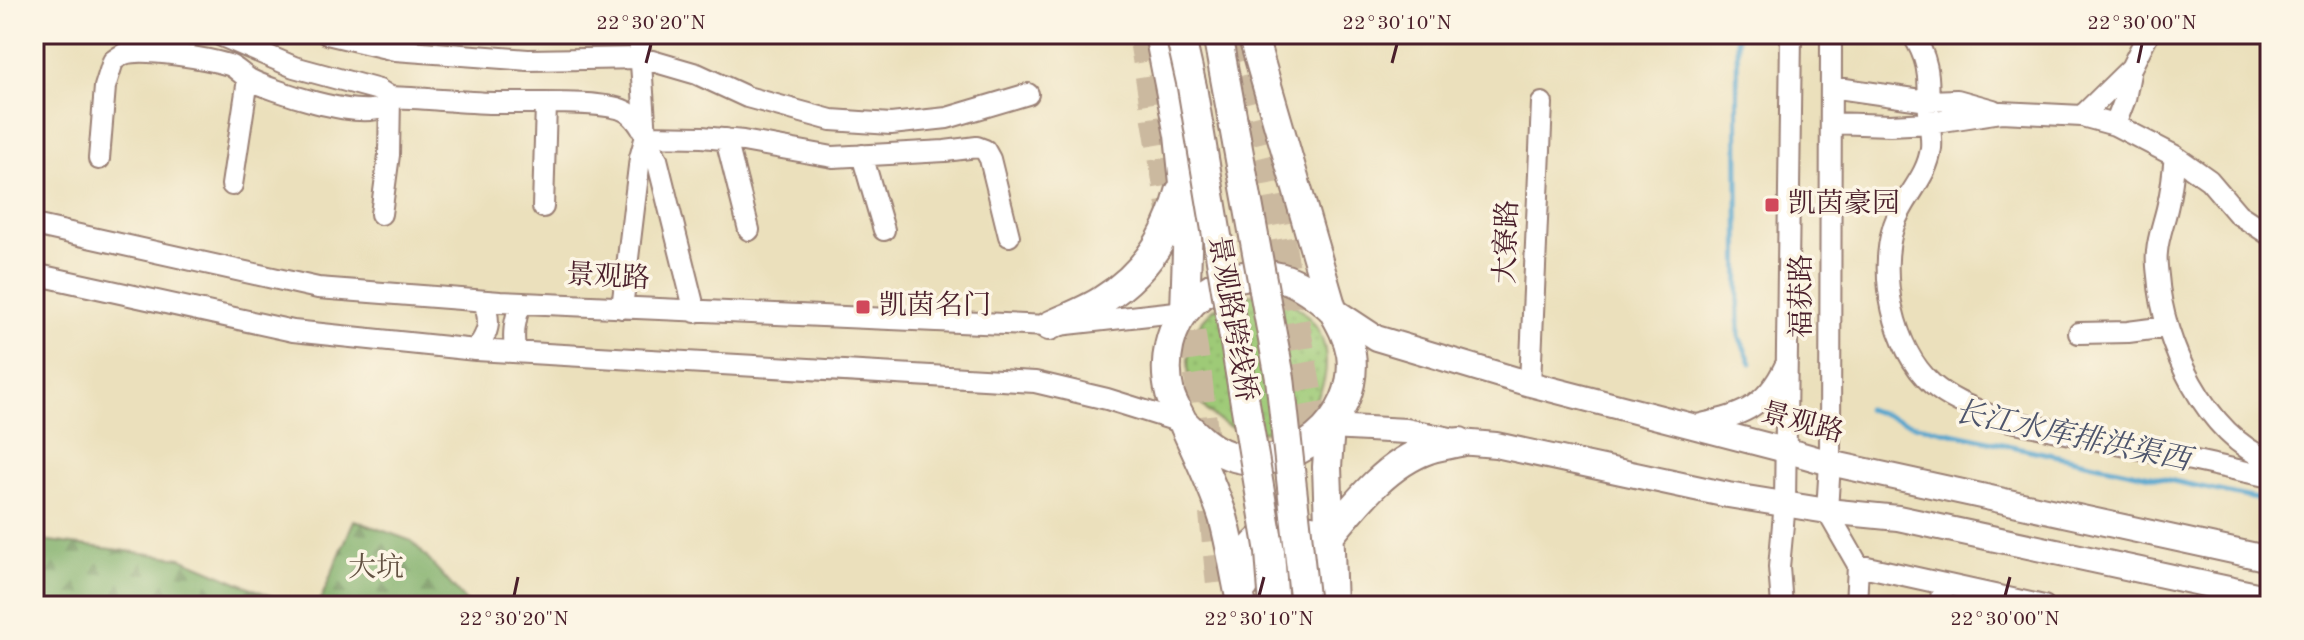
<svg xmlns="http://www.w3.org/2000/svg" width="2304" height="640" viewBox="0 0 2304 640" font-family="'Old Standard TT','Noto Serif SC',serif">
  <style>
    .grass { fill: url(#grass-dots); stroke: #747451; stroke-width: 2 }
    .forest { fill: url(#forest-firs); stroke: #64664a; stroke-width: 2 }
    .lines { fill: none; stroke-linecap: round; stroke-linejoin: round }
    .stream { stroke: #52a4cd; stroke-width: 5 }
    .highway-tunnel { stroke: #cbb99f; stroke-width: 28; stroke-dasharray: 28 14; stroke-linecap: butt }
    .minor-casing { stroke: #9a8074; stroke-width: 24 }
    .major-casing { stroke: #9a8074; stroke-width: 28 }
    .highway-casing { stroke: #9a8074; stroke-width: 32 }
    .minor { stroke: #fff; stroke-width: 20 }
    .major { stroke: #fff; stroke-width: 24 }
    .highway { stroke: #fff; stroke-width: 28 }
    .highway-bridge-casing { stroke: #9a8074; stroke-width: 32; stroke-linecap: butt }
    .highway-bridge { stroke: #fff; stroke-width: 28 }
    .ticks { fill: none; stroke: #4a1f2b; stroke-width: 3 }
    .poi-dot { fill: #d1495b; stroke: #fcf5e5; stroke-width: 3 }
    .labels { text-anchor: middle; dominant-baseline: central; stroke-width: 7; stroke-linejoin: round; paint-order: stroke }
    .poi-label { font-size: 28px; fill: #4a1f2b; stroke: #fcf5e5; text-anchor: start }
    .street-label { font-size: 28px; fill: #4a1f2b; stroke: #fcf5e5 }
    .park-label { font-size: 28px; fill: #635242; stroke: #fcf5e5 }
    .water-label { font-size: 30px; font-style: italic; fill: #4d546c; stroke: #fcf5e5 }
    .neatline { fill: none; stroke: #4a1f2b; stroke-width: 3 }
    .ticks-label { font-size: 20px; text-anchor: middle; fill: #4a1f2b }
  </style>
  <defs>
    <pattern id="grass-dots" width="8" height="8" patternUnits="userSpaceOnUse" patternTransform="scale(2)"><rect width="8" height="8" fill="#9eca77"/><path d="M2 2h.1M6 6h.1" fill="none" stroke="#8aad67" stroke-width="1.8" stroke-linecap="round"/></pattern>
    <pattern id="forest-firs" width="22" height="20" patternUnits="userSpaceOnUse" patternTransform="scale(2)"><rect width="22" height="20" fill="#7eae68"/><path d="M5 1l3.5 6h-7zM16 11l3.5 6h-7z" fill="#698d56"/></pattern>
  </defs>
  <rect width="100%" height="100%" fill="#fcf5e5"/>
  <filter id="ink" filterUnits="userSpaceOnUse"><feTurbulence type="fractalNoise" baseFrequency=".0125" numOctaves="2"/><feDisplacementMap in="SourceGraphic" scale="16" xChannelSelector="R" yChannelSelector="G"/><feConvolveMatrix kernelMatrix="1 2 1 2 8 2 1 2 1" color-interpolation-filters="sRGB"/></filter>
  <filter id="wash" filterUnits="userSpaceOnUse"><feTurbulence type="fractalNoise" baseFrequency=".006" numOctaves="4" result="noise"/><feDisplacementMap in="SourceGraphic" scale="32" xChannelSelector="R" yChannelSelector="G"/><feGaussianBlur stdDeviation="1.8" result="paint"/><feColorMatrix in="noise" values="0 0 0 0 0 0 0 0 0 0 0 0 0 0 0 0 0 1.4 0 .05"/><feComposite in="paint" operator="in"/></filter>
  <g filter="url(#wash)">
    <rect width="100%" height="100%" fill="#ebe0bc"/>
    <path class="grass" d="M1188 363a69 69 0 1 1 138 0a69 69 0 1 1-138 0Z"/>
    <path class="forest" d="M354 520 412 541 470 606H318Z
      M34 539 181 558 294 606H34Z"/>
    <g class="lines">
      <path class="stream" d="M1737 34 1739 336 1751 363
        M1867 409 1915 425 2270 502"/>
    </g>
  </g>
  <g filter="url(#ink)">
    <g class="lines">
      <path class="highway-tunnel" d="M1142 34 1173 223
        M1235 34 1267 163 1320 458
        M1185 291 1198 375 1207 460
        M1213 513 1222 606"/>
      <defs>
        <path id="minor" d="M217 34 294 67 379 90 390 97C424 98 459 102 494 103 521 104 608 99 627 112 642 122 649 144 657 159L695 312
          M327 34 395 50 528 60 642 58 697 74 747 97 831 120 891 124 947 118 1028 94
          M1831 34 1830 463 1827 511 1858 565 2044 606
          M1912 34C1927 56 1930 75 1928 101L1957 100 1993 110
          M2082 116 2131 68 2148 34
          M1831 123 1890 125 1930 123 1928 101 1831 87
          M2115 125 2125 99 2131 68
          M646 136 702 137 743 141 833 157 945 151 977 147 985 150 990 159 1009 236
          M726 139 749 230
          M862 155 884 230
          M2175 156C2173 172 2172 188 2168 204 2165 220 2158 236 2157 252 2156 259 2157 268 2158 276 2163 344 2205 433 2270 461
          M99 159 105 87 113 61C117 58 120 56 124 54 143 47 209 59 229 65 237 68 242 75 249 79 272 91 359 120 382 107 385 105 388 100 390 97
          M232 185 248 79
          M543 207 546 104
          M381 214 389 155 390 97
          M34 225 318 288 500 302 1049 326 1185 311
          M2270 235 2238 214 2209 180 2175 156 2115 125 2082 116 2001 112 1930 123C1930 131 1932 140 1931 148 1928 177 1903 198 1894 225 1878 273 1893 349 1932 384 1950 400 1975 409 1997 418L2270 477
          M34 274 293 331 476 350 1035 382 1107 399 1184 423
          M622 308 640 158 646 136 639 34
          M2079 333 2128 332 2167 327
          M476 350C489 332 491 323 484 301
          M515 352C513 334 514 320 521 304
          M1530 384 1542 103
          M1693 426C1737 416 1764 411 1785 366
          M1782 606 1779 567 1785 503 1791 34
          M1856 606 1858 565
          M1940 606 1943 584"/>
        <path id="major" d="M1332 309 1376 338 1530 384 1785 450 1830 463 2270 559
          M1330 427 1406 431 1460 442 1496 445 1728 495 1827 511 1898 518 2270 598"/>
        <path id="highway" d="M1159 34 1179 135 1188 221 1185 311
          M1049 326C1066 318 1085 311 1101 301 1142 276 1168 238 1180 192
          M1184 423C1197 436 1210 449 1228 455 1291 478 1360 420 1351 354 1348 337 1340 323 1332 309L1252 34
          M1330 427 1327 467 1332 606
          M1331 534C1357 502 1388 463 1429 449 1439 446 1450 444 1460 442
          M1244 586C1245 547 1252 544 1283 524L1311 529 1321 545 1330 581
          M1242 606C1235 577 1231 545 1223 517 1213 486 1198 456 1185 427 1181 416 1173 405 1170 394 1162 362 1169 326 1192 303 1204 292 1217 282 1233 278 1275 268 1301 281 1332 309"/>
      </defs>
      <use href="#minor" class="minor-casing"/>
      <use href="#major" class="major-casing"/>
      <use href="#highway" class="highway-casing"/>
      <use href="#minor" class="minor"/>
      <use href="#major" class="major"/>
      <use href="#highway" class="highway"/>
      <defs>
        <path id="highway-bridge" d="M1180 34 1192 87 1270 552 1274 606
          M1217 34 1280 378 1305 606"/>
      </defs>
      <use href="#highway-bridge" class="highway-bridge-casing"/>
      <use href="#highway-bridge" class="highway-bridge"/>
    </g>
  </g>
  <path class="ticks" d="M646 63 651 44M1392 63 1397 44M2138 63 2142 44M514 596 518 577M1259 596 1264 577M2005 596 2010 577"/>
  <g class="poi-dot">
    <rect x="1764" y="197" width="16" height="16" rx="4"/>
    <rect x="855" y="299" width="16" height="16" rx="4"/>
  </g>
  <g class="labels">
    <g class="poi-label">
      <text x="1788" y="205">凯茵豪园</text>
      <text x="879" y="307">凯茵名门</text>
    </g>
    <g class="street-label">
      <text transform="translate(1508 242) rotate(-88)">大寮路</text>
      <text transform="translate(608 278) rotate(3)">景观路</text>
      <text transform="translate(1803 296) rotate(-90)">福获路</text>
      <text transform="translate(1231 319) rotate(80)">景观路跨线桥</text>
      <text transform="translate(1802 424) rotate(15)">景观路</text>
    </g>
    <g class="park-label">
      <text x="376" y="569">大坑</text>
    </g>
    <g class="water-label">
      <text transform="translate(2072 437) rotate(12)">长江水库排洪渠西</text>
    </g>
  </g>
  <rect width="2304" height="640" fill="none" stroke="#fcf5e5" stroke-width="88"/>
  <rect x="44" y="44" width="2216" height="552" class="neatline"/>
  <g class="ticks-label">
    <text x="651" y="29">22°30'20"N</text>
    <text x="1397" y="29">22°30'10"N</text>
    <text x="2142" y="29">22°30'00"N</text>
    <text x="514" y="625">22°30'20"N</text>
    <text x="1259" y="625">22°30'10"N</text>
    <text x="2005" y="625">22°30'00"N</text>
  </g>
</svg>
